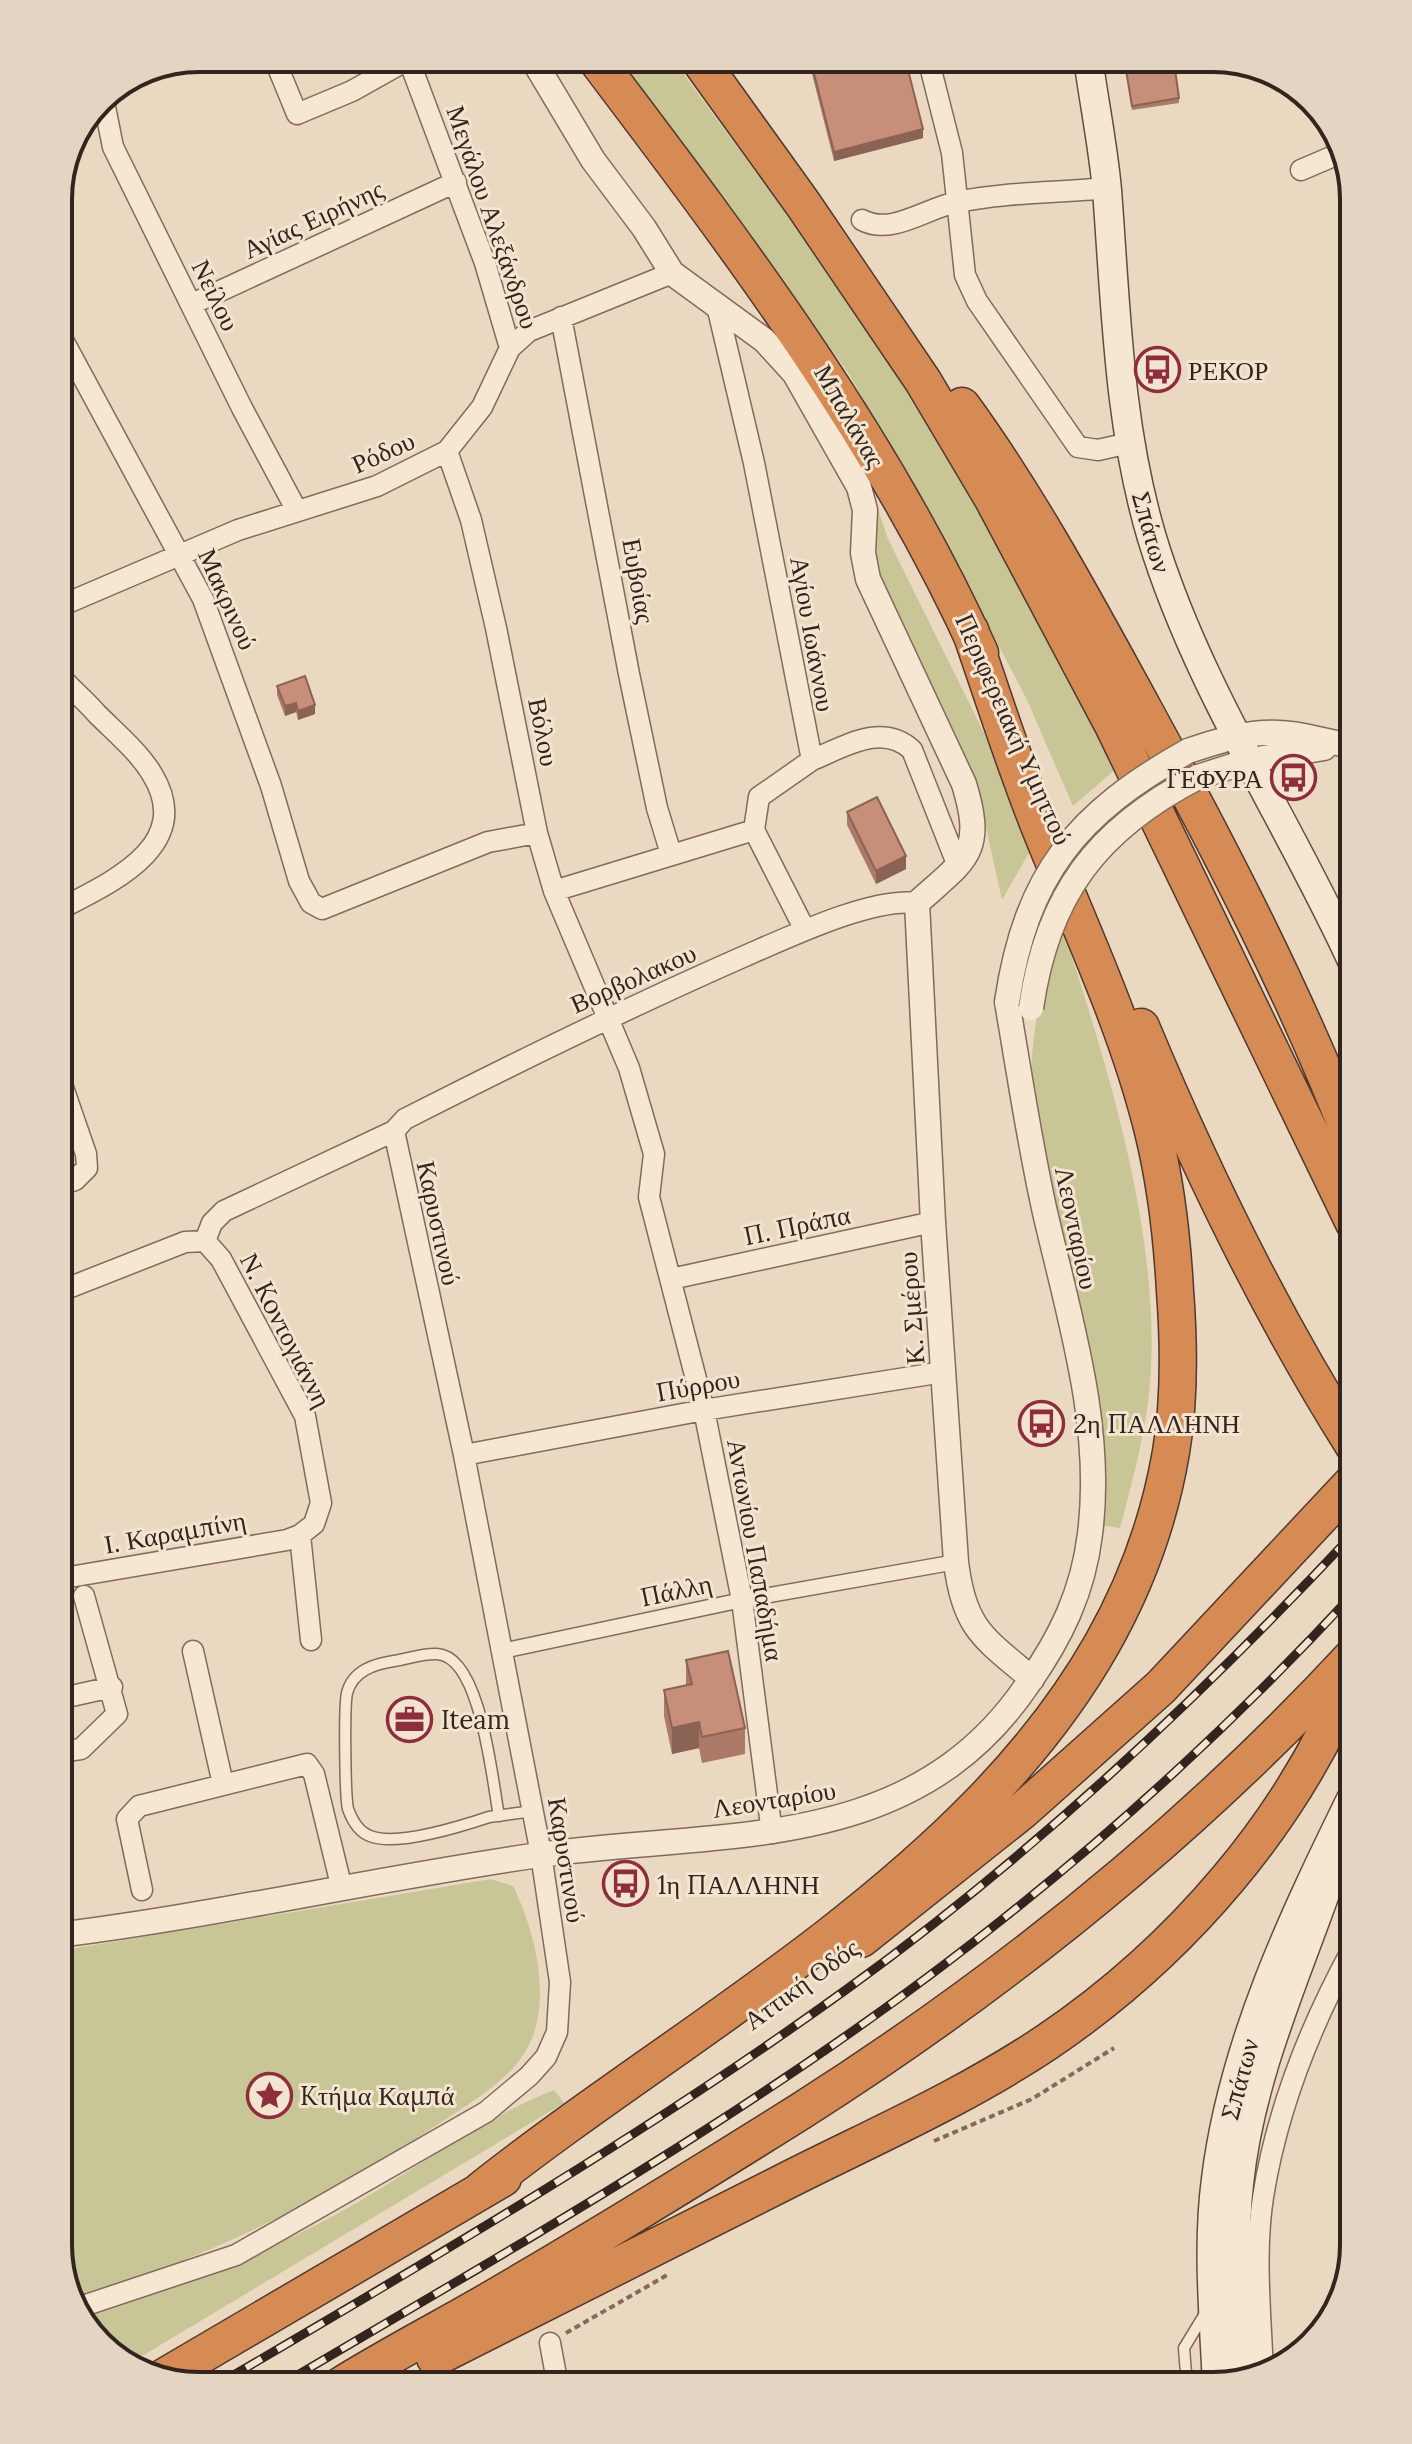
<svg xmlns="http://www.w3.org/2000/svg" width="1412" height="2444" viewBox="0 0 1412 2444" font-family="Lora,serif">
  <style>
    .green { fill: #c8c696 }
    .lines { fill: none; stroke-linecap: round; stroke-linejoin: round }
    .service-casing { stroke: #836a5a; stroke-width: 13 }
    .pedestrian-casing { stroke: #836a5a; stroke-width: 17 }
    .minor-casing { stroke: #836a5a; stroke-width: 23 }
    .tertiary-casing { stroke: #836a5a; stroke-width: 27 }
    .secondary-casing { stroke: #644b3d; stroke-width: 31 }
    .motorway-casing { stroke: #50392e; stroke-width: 39 }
    .path { stroke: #836a5a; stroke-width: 4; stroke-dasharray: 6 4; stroke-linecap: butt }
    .service { stroke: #f6e7d3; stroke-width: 10 }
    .pedestrian { stroke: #f6e7d3; stroke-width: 14 }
    .minor { stroke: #f6e7d3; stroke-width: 20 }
    .tertiary { stroke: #f6e7d3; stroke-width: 24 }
    .secondary { stroke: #f6e7d3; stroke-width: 28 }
    .motorway { stroke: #d68b55; stroke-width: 36 }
    .rail-casing { stroke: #33251d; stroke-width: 9 }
    .rail { stroke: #f3e4d0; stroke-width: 6; stroke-dasharray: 18; stroke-linecap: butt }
    .tertiary-bridge-casing { stroke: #836a5a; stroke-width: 27; stroke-linecap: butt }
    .tertiary-bridge { stroke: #f6e7d3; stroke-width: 24 }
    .wall { fill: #ab7a68 }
    .shaded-wall { fill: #8b6355 }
    .building { fill: #c78e79; stroke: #8b6355; stroke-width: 2 }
    .labels { text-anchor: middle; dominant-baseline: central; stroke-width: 6; stroke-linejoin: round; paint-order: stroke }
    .street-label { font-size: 26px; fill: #33251d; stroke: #f3e4d0 }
    .poi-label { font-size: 26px; fill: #33251d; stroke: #f3e4d0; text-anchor: start }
    .rim { fill: none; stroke: #33251d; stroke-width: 4 }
  </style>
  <rect width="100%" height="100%" fill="#ebd8c1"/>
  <path class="green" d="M620 58H672L857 311 974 495 1116 769 1073 806 1027 700 944 541 849 374Z
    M874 497 888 539 989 743 1033 846 1002 900 979 796 881 586 876 562Z
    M1060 920C1107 1065 1167 1249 1148 1403 1142 1446 1131 1487 1120 1528L1094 1524 1031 1096C1030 1031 1042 982 1060 920Z
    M491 1879 513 1886C535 1930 552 1999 529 2045 513 2078 473 2101 443 2121 331 2196 202 2264 70 2297L58 2245V1951Z
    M554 2090 564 2103 127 2365 121 2363 83 2319C170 2288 256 2258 337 2214 407 2176 481 2118 554 2090Z"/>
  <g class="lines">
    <defs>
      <path id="service" d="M499 1816C492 1780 481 1656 437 1654 423 1653 407 1659 394 1661 375 1664 353 1670 347 1693 344 1706 345 1796 348 1809 352 1820 359 1832 370 1836 397 1847 462 1826 489 1817L533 1811
        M1187 2386 1184 2348 1206 2312"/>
      <path id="pedestrian" d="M502 1651 742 1600 956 1562"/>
      <path id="minor" d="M274 58 297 114 352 91 409 59
        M408 58 485 263 510 348
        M928 58 952 153 965 275 977 301 1078 447 1098 450 1129 443
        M103 97 113 147 242 408 297 511
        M1301 170 1343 152
        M862 220C892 236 926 208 957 202 1005 192 1058 193 1107 188
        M192 304 456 182
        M718 310 754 463 812 760 759 797 754 830 805 930
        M561 317 629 674 657 808 671 854
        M58 331 203 599 271 786 299 881 311 903 322 909 488 842 537 833
        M447 451 471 520 496 628 537 833 554 891 629 1068 654 1154 649 1197 704 1410 742 1600 772 1833
        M58 607 238 530 377 486 447 451 482 407 510 348 529 331 672 273
        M812 760C844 747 882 722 912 750L958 866
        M554 891 754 830
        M58 910C110 883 196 846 152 774 139 752 115 732 97 714 85 700 70 688 58 674
        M58 1186 75 1180 87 1168 86 1154 58 1073
        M205 1241 212 1223 224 1211 394 1131
        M671 1279 933 1222
        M58 1292 185 1242 205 1241
        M464 1455 704 1410 943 1372
        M300 1535 311 1640
        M58 1579 287 1540 300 1535 314 1524 321 1503 305 1416 221 1259 205 1241
        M193 1651 223 1784
        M58 1699 112 1687
        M58 1752 81 1749 117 1714 84 1596
        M142 1890 127 1819 139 1806 307 1764 314 1774 342 1889
        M74 2309 236 2255 486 2112 529 2076 546 2057 557 2032 560 1982 541 1854 464 1455 394 1131 405 1119C517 1062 629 1007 745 956 789 937 872 897 917 903
        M550 2343 558 2386
        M1263 2375C1261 2316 1254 2255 1263 2197 1277 2109 1311 2024 1354 1946"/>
      <path id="tertiary" d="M532 58 593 160 644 228 672 273 764 340 795 374 859 487 865 510 863 553 868 579 964 784C985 853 966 859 917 903L933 1222 956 1562C964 1629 984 1638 1032 1679
        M1188 751C1218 741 1248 731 1280 733 1305 734 1329 743 1354 746
        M1198 777 1251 760 1324 748
        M58 1935C219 1915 378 1878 539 1855 720 1829 911 1857 1028 1684 1061 1637 1083 1592 1090 1534 1104 1424 1068 1314 1044 1208 1029 1140 1019 1071 1007 1002"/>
      <path id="secondary" d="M1088 58C1094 102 1103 146 1107 190 1116 307 1118 424 1152 538 1198 689 1289 822 1354 965
        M1240 2380C1238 2315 1232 2248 1239 2184 1250 2074 1299 1971 1334 1868
        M1217 2385C1214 2318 1207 2246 1216 2179 1233 2042 1294 1915 1354 1793"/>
      <path id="motorway" d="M595 58C738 247 882 436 980 653
        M698 58 803 204 923 381 993 499 1113 725 1354 1223
        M962 406C1031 501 1086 604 1143 708 1221 851 1295 993 1354 1145
        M1141 1027C1201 1171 1270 1313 1354 1446
        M861 1939 1022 1811 1161 1687 1354 1481
        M481 2190C738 1986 1110 1810 1171 1452 1180 1399 1179 1344 1175 1291 1172 1236 1166 1184 1153 1131 1127 1026 1080 928 1040 828 1014 763 993 696 970 630
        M435 2358C552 2299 669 2240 786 2181 873 2137 965 2097 1047 2042 1180 1952 1295 1820 1354 1670
        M164 2377 503 2178
        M340 2386C398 2350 458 2320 516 2285 611 2229 707 2170 801 2111 1002 1983 1192 1830 1354 1655"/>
    </defs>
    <use href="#service" class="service-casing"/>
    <use href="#pedestrian" class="pedestrian-casing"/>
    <use href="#minor" class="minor-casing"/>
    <use href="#tertiary" class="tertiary-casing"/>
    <use href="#secondary" class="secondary-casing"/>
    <use href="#motorway" class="motorway-casing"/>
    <path class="path" d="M934 2141 1032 2099 1114 2048
      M566 2333 669 2274"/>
    <use href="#service" class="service"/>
    <use href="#pedestrian" class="pedestrian"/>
    <use href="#minor" class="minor"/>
    <use href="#tertiary" class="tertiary"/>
    <use href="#secondary" class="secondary"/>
    <use href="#motorway" class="motorway"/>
    <defs>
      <path id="rail" d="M215 2386C430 2260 645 2135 847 1989 1031 1856 1200 1698 1354 1533
        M279 2386C528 2239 783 2096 1009 1914 1132 1816 1247 1709 1354 1593"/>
    </defs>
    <use href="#rail" class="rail-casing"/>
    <use href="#rail" class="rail"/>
    <defs>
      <path id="tertiary-bridge" d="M1007 1002C1026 874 1077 813 1188 751
        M1031 1008C1047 895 1097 829 1198 777"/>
    </defs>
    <use href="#tertiary-bridge" class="tertiary-bridge-casing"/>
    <use href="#tertiary-bridge" class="tertiary-bridge"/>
  </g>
  <path class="wall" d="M808 58H905L923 138 834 161Z
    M1126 70 1179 98V103L1132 110Z
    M277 686 315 714 298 720 296 712 285 716 277 695Z
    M847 812 906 869 876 884 847 825Z
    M686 1660 745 1728V1754L702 1763 699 1748 672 1754 664 1716V1690L686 1685Z"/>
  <path class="shaded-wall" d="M923 129V138L834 161V152Z
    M296 703V712L285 716V706Z
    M315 705V714L298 720V711Z
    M906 856V869L876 884V871Z
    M699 1722V1748L672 1754V1728Z"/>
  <path class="building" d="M810 58H905L923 129 834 152Z
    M1174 62 1179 98 1132 106 1126 70Z
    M305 676 315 705 298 711 296 703 285 706 277 686Z
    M877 797 906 856 876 871 847 812Z
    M728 1651 745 1728 702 1737 699 1722 672 1728 664 1690 692 1684 686 1660Z"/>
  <defs>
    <symbol id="bus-ring" viewBox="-11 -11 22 22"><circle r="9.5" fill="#f3e4d0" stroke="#8e2d3c" stroke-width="1.5"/><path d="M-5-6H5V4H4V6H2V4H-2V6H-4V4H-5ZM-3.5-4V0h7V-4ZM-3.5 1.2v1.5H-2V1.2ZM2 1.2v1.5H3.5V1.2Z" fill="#8e2d3c"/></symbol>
    <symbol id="office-ring" viewBox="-11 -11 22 22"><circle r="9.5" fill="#f3e4d0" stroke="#8e2d3c" stroke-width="1.5"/><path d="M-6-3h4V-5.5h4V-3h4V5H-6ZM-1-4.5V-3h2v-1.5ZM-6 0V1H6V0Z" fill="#8e2d3c"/></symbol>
    <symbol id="sight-ring" viewBox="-11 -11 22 22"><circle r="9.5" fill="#f3e4d0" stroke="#8e2d3c" stroke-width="1.5"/><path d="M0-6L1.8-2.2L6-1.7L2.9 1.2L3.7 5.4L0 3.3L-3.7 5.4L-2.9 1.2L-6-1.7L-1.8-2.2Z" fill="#8e2d3c"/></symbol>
  </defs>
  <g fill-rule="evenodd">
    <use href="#bus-ring" x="1132" y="344" width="51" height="51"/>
    <use href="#bus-ring" x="1268" y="752" width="51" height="51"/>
    <use href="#bus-ring" x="1016" y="1398" width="51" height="51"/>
    <use href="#office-ring" x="384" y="1694" width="51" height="51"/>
    <use href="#bus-ring" x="600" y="1858" width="51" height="51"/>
    <use href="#sight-ring" x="244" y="2070" width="51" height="51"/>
  </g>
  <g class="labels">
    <g class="street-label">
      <text transform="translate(493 217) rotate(71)">Μεγάλου Αλεξάνδρου</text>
      <text transform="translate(313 219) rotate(-25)">Αγίας Ειρήνης</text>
      <text transform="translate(216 295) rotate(64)">Νείλου</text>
      <text transform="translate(850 416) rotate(60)">Μπαλάνας</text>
      <text transform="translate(383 452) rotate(-24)">Ρόδου</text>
      <text transform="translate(1152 532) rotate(74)">Σπάτων</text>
      <text transform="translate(639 581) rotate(80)">Ευβοίας</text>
      <text transform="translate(228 599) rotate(66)">Μακρινού</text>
      <text transform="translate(813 634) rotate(80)">Αγίου Ιωάννου</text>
      <text transform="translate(1014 729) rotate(66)">Περιφερειακή Υμηττού</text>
      <text transform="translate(544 732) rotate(79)">Βόλου</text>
      <text transform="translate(633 978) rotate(-24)">Βορβολακου</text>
      <text transform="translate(439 1223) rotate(78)">Καρυστινού</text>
      <text transform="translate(797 1225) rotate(-12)">Π. Πράπα</text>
      <text transform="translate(1077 1228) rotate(78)">Λεονταρίου</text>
      <text transform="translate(911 1308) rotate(-94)">Κ. Σμέρου</text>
      <text transform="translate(286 1330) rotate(63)">Ν. Koντογιάννη</text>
      <text transform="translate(698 1385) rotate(-10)">Πύρρου</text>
      <text transform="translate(175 1532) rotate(-10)">Ι. Καραμπίνη</text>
      <text transform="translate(756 1550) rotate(80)">Αντωνίου Παπαδήμα</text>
      <text transform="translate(676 1590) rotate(-12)">Πάλλη</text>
      <text transform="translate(774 1799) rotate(-9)">Λεονταρίου</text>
      <text transform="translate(567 1860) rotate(81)">Καρυστινού</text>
      <text transform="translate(801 1984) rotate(-36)">Αττική Οδός</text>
      <text transform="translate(1239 2079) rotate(-75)">Σπάτων</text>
    </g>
    <g class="poi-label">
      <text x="1188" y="370">ΡΕΚΟΡ</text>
      <text x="1263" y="778" text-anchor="end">ΓΕΦΥΡΑ</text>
      <text x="1073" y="1423">2η ΠΑΛΛΗΝΗ</text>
      <text x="441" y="1719">Iteam</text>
      <text x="657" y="1884">1η ΠΑΛΛΗΝΗ</text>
      <text x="300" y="2095">Kτήμα Καμπά</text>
    </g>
  </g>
  <path d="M0 0H1412V2444H0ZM199 72H1213A127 127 0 0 1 1340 199V2245A127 127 0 0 1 1213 2372H199A127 127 0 0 1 72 2245V199A127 127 0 0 1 199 72Z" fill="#e4d5c2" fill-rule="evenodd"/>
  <path class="rim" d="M199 72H1213A127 127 0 0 1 1340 199V2245A127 127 0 0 1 1213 2372H199A127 127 0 0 1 72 2245V199A127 127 0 0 1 199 72Z"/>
</svg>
